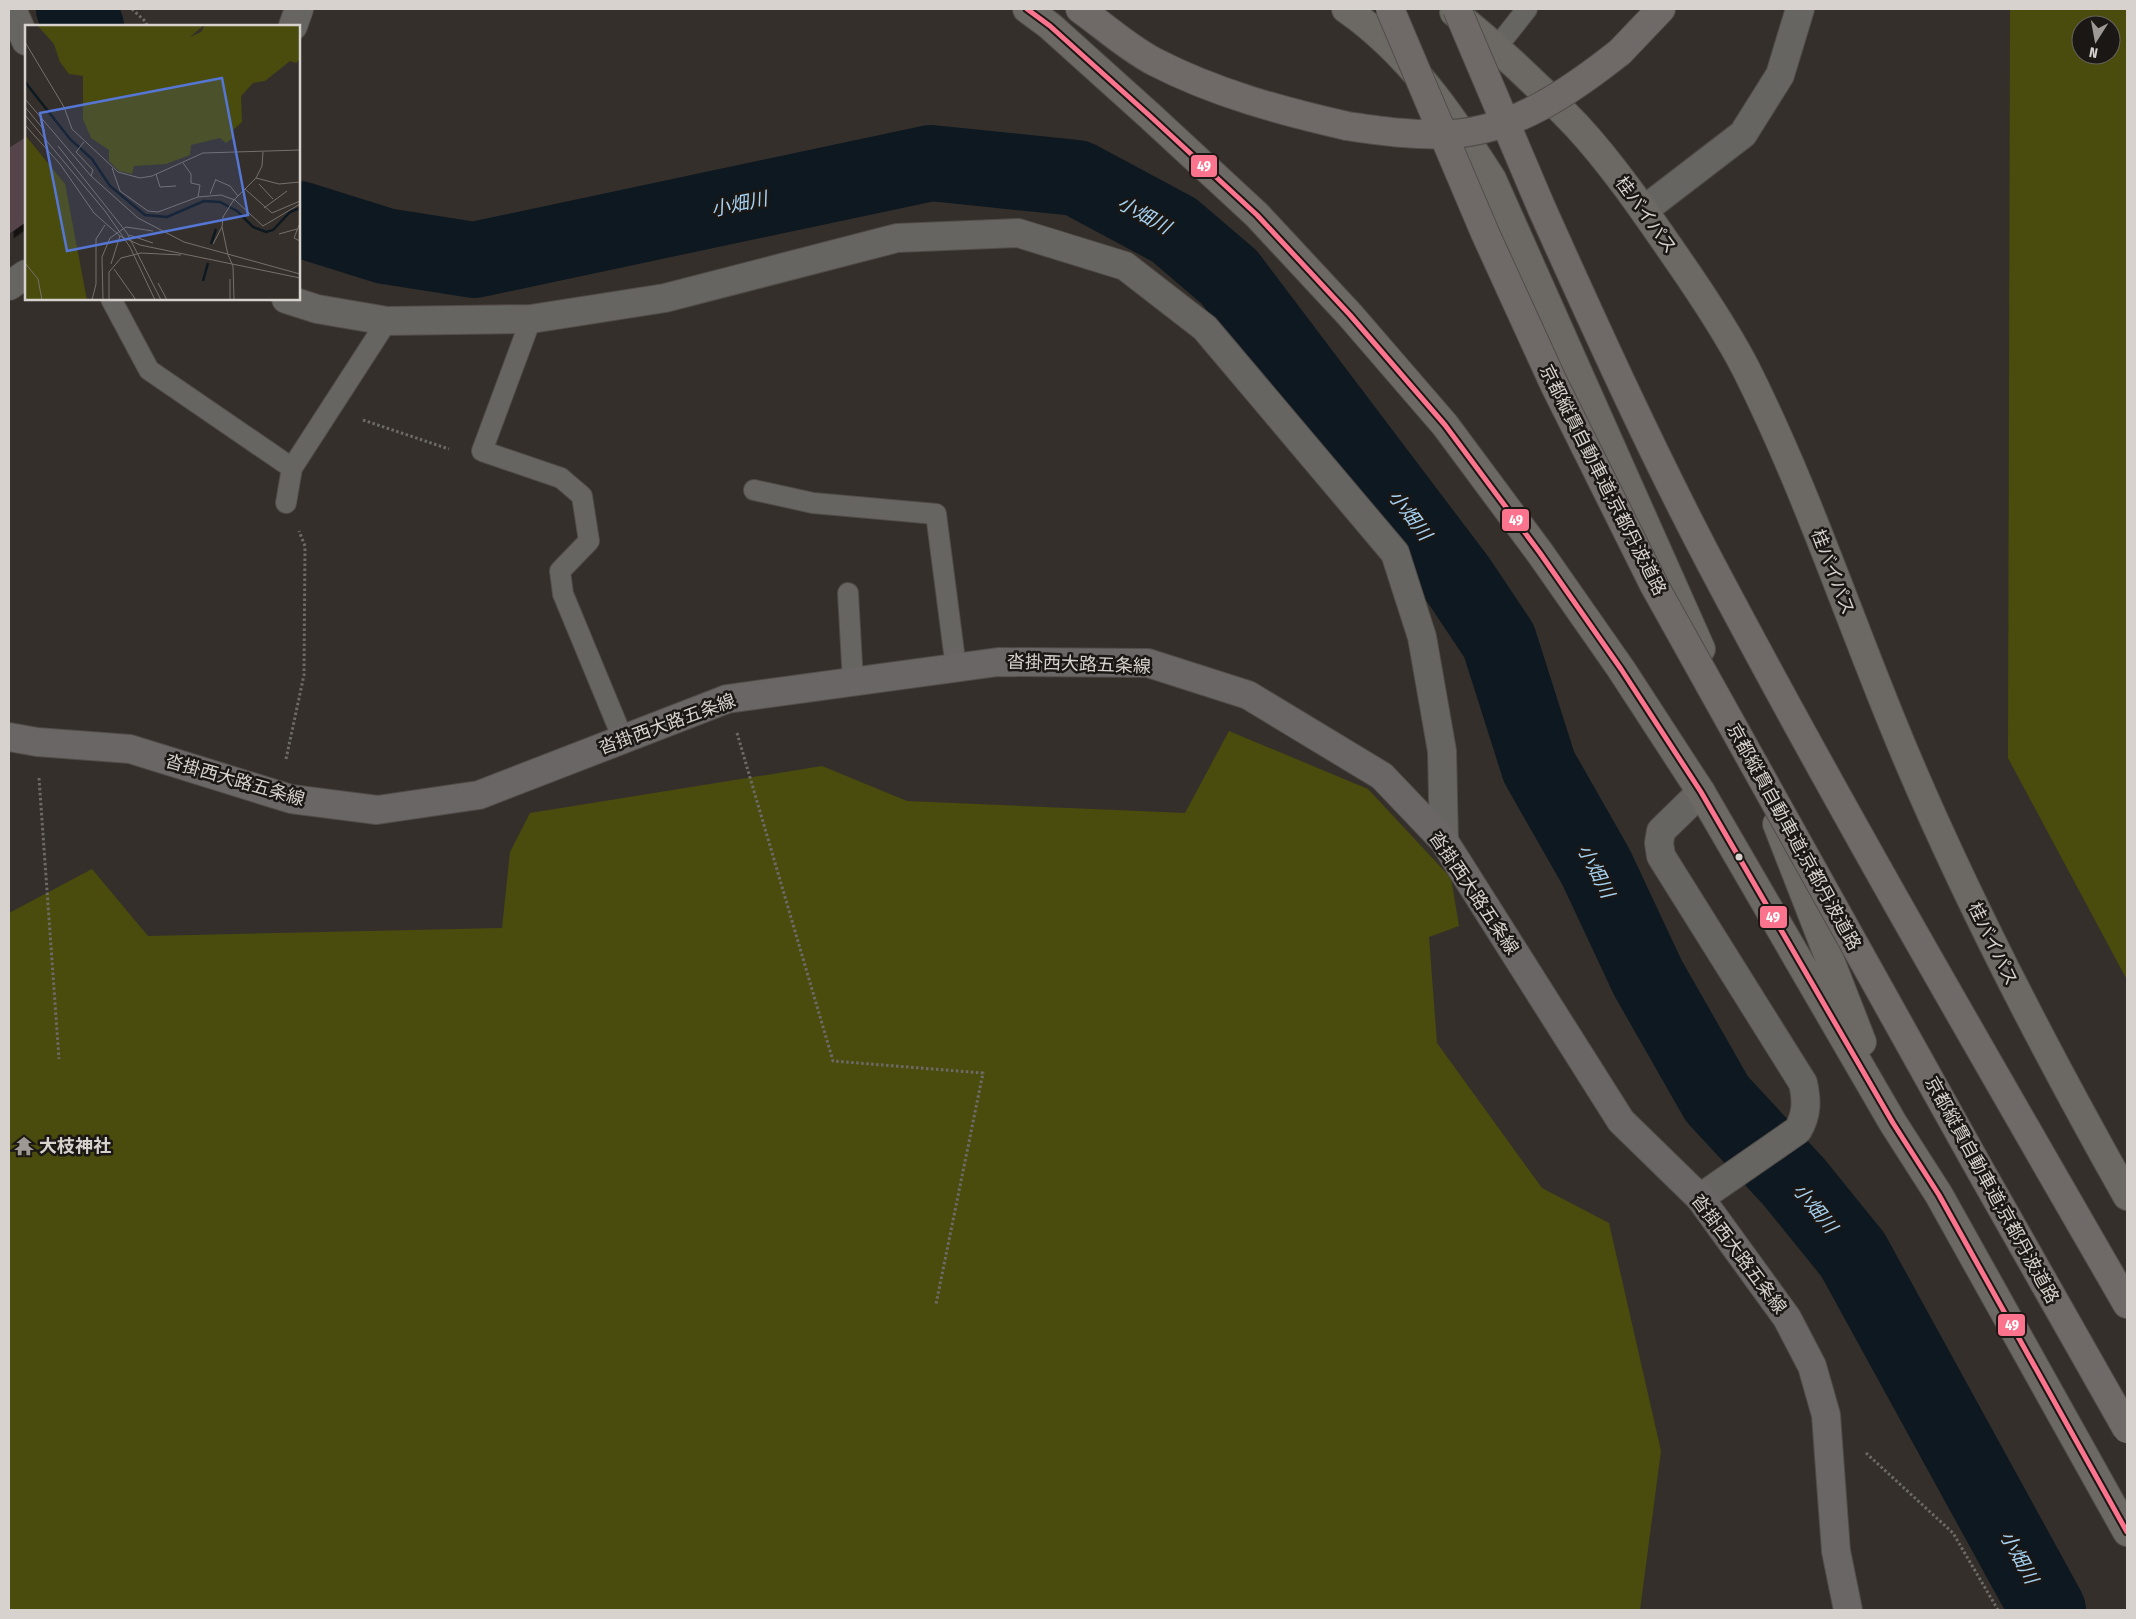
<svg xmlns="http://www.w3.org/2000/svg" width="2136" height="1619" viewBox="0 0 2136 1619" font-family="'Fira Sans Condensed','Noto Sans JP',sans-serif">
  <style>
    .green { fill: #494c0d; fill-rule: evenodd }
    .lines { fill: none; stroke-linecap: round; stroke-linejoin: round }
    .river { stroke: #0d1820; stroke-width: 76 }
    .building { fill: #55444b; filter: url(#shadow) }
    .service-casing { stroke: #514c48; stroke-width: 22 }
    .minor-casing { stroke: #514c48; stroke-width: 30 }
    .secondary-casing { stroke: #514c48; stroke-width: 30 }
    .trunk-casing { stroke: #514c48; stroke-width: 30 }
    .motorway-casing { stroke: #514c48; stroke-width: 30 }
    .path { stroke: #6d6a68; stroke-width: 3; stroke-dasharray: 2.5 2.5; stroke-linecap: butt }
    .service { stroke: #676562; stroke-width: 20 }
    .minor { stroke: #676562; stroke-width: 28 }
    .secondary { stroke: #6a6665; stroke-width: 28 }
    .trunk { stroke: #6c6864; stroke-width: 28 }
    .motorway { stroke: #6f6a68; stroke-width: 28 }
    .motorway-bridge-casing { stroke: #514c48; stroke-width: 30; stroke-linecap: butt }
    .motorway-bridge { stroke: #6f6a68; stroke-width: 28 }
    .bus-1-casing { stroke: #1b1714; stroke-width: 9 }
    .bus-1 { stroke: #fc738d; stroke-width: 5 }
    .bus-dot { fill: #d7d2cd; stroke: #1b1714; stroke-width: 2 }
    .labels { text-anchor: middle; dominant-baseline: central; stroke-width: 5; stroke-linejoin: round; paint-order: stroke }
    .street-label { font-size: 18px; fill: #d7d2cd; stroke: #1b1714 }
    .poi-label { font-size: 18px; font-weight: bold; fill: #d7d2cd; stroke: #1b1714; text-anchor: start }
    .water-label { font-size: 19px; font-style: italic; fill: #a6d3f2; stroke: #1b1714 }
    .inset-river { fill: none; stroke: #0d1820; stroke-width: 2.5 }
    .inset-road { fill: none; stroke: #75706b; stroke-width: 1 }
    .view { fill: #5576d5; fill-opacity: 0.15; stroke: #5576d5; stroke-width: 2.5 }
    .inset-edge { fill: none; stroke: #d7d2cd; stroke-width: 2.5 }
    .line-badge { stroke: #1b1714; stroke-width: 2 }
    .badge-label { font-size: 14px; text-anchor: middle; font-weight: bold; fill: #fff }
  </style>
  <defs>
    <filter id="shadow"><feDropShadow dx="4.5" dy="4.5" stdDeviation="0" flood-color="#0009"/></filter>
  </defs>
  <rect width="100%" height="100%" fill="#342f2a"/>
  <path class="green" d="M2010 9H2127V980L2008 758ZM2081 25H2111V55H2081Z
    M1229 731 1368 789 1451 878 1459 926 1429 937 1437 1043 1542 1188 1609 1223 1661 1451 1640 1610H9V913L92 869 148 936 502 928 510 852 530 813 822 766 907 801 1185 813Z"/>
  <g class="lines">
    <path class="river" d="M74 9 86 26
      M299 219 385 246 474 260 931 163 1077 178 1174 230 1229 277 1459 581 1499 641 1539 767 1596 867 1648 978 1717 1099 1794 1182 1853 1255 2048 1610"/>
  </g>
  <path class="building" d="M26 137V222L9 234V148Z"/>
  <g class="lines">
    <defs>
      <path id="service" d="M1497 47 1527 9
        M111 299 149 370 292 468
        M531 319 482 451 561 478 582 496 589 541 560 571 563 594 623 739
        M754 490 813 503 936 514 956 668
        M286 503 292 468 387 321
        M848 593 853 682"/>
      <path id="minor" d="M12 9 26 41
        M293 26 299 9
        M1644 210 1743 134 1780 75 1800 9
        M9 286 26 274
        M286 299 317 309 387 321 531 319 665 298 897 238 1018 233 1125 266 1205 328 1395 553 1422 637 1442 751 1444 841
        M1700 1198 1798 1130C1807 1114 1807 1101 1803 1083L1661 856 1659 843 1661 831 1701 792"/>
      <path id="secondary" d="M9 737 37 742 130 749 291 799 377 810 479 795 727 699 998 662 1148 663 1248 695 1382 776 1444 841 1621 1121 1700 1198 1787 1318 1812 1366 1826 1415 1836 1551 1848 1610"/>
      <path id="trunk" d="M1027 9 1050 26 1150 116 1257 215 1350 315 1445 425 1540 553 1621 669 1701 792 1893 1123 1939 1195 2127 1532
        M1346 9C1408 52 1452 116 1492 179L1701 649
        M1454 12C1497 47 1538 85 1576 125 1613 165 1645 212 1676 257 1701 293 1726 330 1746 369 1809 494 1852 629 1907 758 1971 909 2047 1054 2127 1196
        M1777 824 1862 1042"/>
      <path id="motorway" d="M1080 9C1104 26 1128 48 1155 62 1215 93 1281 111 1347 126
        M1620 52 1661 9
        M1542 209C1596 329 1650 448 1711 564 1843 814 1986 1059 2127 1304"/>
    </defs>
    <use href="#service" class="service-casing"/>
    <use href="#minor" class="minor-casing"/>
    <use href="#secondary" class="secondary-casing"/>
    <use href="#trunk" class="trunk-casing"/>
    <use href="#motorway" class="motorway-casing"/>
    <path class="path" d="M132 9 146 22 147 26
      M363 420 449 449
      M737 733 833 1061 983 1073 936 1304
      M286 759 304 675 305 546 299 531
      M39 778 59 1059
      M1866 1453 1953 1533 1998 1610"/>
    <use href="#service" class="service"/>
    <use href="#minor" class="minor"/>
    <use href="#secondary" class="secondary"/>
    <use href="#trunk" class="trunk"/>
    <use href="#motorway" class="motorway"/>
    <defs>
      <path id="motorway-bridge" d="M1390 9 1485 233 1554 384 1654 585 1979 1168 2127 1429
        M1457 9 1542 209
        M1347 126C1382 131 1415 136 1450 134 1514 131 1572 90 1620 52"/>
    </defs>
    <use href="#motorway-bridge" class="motorway-bridge-casing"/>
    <use href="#motorway-bridge" class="motorway-bridge"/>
    <defs>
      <path id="bus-1" d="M1027 9 1050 26 1150 116 1257 215 1350 315 1445 425 1540 553 1621 669 1701 792 1893 1123 1939 1195 2127 1532"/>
    </defs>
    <use href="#bus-1" class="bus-1-casing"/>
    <use href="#bus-1" class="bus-1"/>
  </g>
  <defs>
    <symbol id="temple-bare" viewBox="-9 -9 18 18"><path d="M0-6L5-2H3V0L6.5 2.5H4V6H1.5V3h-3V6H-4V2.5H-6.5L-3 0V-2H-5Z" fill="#9e9994" stroke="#1b1714" stroke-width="2.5" paint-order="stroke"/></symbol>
  </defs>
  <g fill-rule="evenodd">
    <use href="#temple-bare" x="10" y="1132" width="28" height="28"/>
  </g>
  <circle class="bus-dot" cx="1739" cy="857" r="4.5"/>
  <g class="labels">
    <g class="street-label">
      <text transform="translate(1646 215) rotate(54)">桂バイパス</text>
      <text transform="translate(1603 480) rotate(63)">京都縦貫自動車道;京都丹波道路</text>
      <text transform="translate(1833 572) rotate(69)">桂バイパス</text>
      <text transform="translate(1079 664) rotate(2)">沓掛西大路五条線</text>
      <text transform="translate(667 724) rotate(-20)">沓掛西大路五条線</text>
      <text transform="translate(235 780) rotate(16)">沓掛西大路五条線</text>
      <text transform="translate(1794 837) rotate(61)">京都縦貫自動車道;京都丹波道路</text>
      <text transform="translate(1474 893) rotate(56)">沓掛西大路五条線</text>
      <text transform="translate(1993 944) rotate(64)">桂バイパス</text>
      <text transform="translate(1992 1190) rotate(61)">京都縦貫自動車道;京都丹波道路</text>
      <text transform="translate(1739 1254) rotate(53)">沓掛西大路五条線</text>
    </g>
    <g class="poi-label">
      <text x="39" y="1146">大枝神社</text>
    </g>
    <g class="water-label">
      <text transform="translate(739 204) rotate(-12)">小畑川</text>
      <text transform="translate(1144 215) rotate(29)">小畑川</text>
      <text transform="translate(1410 515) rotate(53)">小畑川</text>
      <text transform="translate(1596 871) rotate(63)">小畑川</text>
      <text transform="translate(1815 1208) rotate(51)">小畑川</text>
      <text transform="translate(2019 1557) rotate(61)">小畑川</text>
    </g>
  </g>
  <g transform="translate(25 25)">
    <rect width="275" height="275" fill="#342f2a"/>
    <path d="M12 0H179L165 12 176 7 180 0H275V34L271 38 265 36 240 56 228 58 216 71 217 97 208 105 209 112 201 118 195 113 166 120 165 130 141 139 109 141 107 149 94 146 84 136V125L66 113 58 94V51L44 49 35 37 29 19ZM0 110 40 159 62 275H0Z" fill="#494c0d"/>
    <path class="inset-river" d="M0 57 45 114 67 134 85 161 120 190 142 192 179 176 195 177 212 186 228 202 241 207 248 205 265 187 275 183M186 219 191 204M178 256 183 238"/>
    <path class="inset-road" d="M0 17 39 82 47 104 93 147 115 153 127 151 178 128 275 125M0 74 66 151 113 193 159 217 275 249M0 82 20 106M0 90 80 186 105 222 130 275M0 100 35 139 69 188 95 211 115 220 275 253M59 117 51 127 68 145 66 151M33 121 102 208 136 275M158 138 166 149V158L175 160 173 172M87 143 95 166 123 186 133 187 173 172 196 170 210 175 238 201 275 179M131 149 135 162 151 161M231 153 254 159 275 157M191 155 205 161 213 171M234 159 248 174M220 164 247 188 275 176M185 169 191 154M239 183 262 166M275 198 269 213 275 216M254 209 272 204M104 210 128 218M188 219 197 202M203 230 197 202 198 192 208 176 231 153 237 141 238 127M203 230 208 241 209 275M0 238 13 254 17 275M86 239 95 211M89 244 111 275M133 258 142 275M67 275 71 259V214L80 200M78 275 77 232 85 213 101 202 128 206M84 275V247L96 233 116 228 156 230M205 275V254"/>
    <path class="view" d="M197 53 223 190 42 226 15 88Z"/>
    <rect width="275" height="275" class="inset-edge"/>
  </g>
  <g class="line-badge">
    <rect x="1190" y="154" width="28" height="24" rx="5" fill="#fc738d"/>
    <rect x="1501" y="508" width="29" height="24" rx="5" fill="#fc738d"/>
    <rect x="1759" y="905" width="29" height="24" rx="5" fill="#fc738d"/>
    <rect x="1997" y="1313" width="29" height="24" rx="5" fill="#fc738d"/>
  </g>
  <g class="badge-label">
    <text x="1204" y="171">49</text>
    <text x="1516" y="525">49</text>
    <text x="1773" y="922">49</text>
    <text x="2012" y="1330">49</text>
  </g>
  <rect width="2136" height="1619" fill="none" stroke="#d7d2cd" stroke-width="20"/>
  <g transform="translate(2096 40) rotate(191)"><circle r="24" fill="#1b1714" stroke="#66625e"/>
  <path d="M0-4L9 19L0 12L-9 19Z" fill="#9e9994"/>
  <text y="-8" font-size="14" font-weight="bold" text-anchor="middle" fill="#d7d2cd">N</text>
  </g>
</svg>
